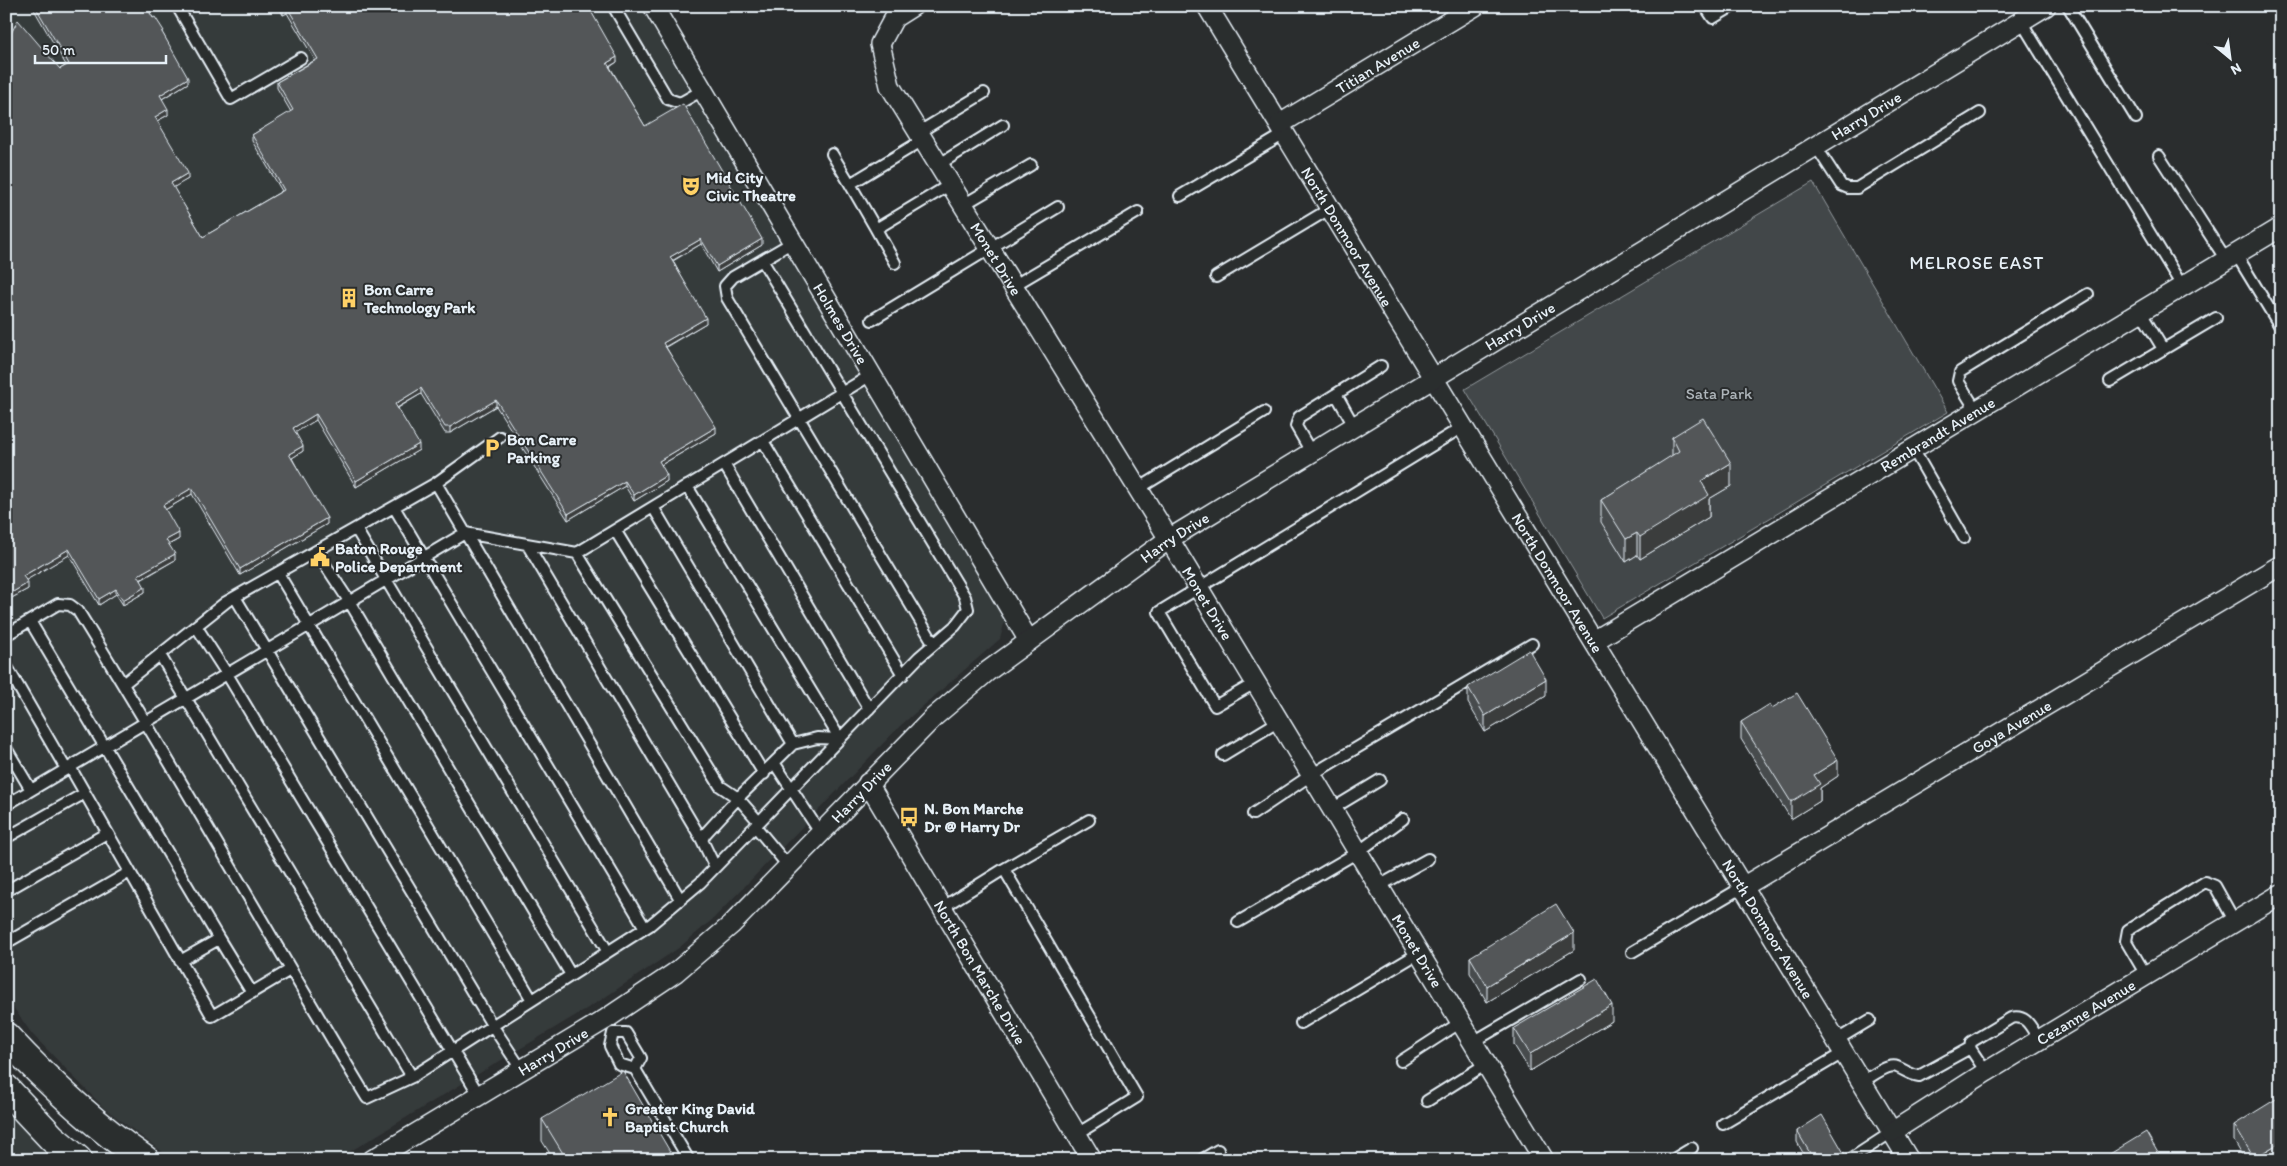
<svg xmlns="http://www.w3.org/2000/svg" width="2287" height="1166" viewBox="0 0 2287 1166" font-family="Itim,sans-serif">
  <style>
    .built { fill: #363a3b }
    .green { fill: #424648; stroke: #959ca0 }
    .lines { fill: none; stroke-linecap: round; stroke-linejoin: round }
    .lane-casing { stroke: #e8f1f8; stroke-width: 14 }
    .street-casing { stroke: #e8f1f8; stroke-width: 22 }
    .secondary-casing { stroke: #e8f1f8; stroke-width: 31 }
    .lane { stroke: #2a2d2e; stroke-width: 10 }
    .street { stroke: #2a2d2e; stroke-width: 19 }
    .secondary { stroke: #2a2d2e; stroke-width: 28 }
    .wall { fill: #474b4d; stroke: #e8f1f8 }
    .shaded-wall { fill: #3a3d3e; stroke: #e8f1f8 }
    .building { fill: #535759; stroke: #e8f1f8 }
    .labels { text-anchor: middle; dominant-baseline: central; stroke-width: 4; stroke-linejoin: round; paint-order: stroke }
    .street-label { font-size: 16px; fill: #e8f1f8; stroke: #2a2d2e }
    .poi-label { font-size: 16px; font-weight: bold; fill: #e8f1f8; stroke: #2a2d2e; text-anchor: start }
    .park-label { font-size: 16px; fill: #aeb5ba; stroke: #2a2d2e }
    .neighbourhood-label { font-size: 18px; letter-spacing: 1px; fill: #e8f1f8; stroke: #2a2d2e }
  </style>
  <rect width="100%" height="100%" fill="#2a2d2e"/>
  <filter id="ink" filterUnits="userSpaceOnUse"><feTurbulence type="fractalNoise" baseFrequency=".02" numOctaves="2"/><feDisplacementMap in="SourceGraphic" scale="10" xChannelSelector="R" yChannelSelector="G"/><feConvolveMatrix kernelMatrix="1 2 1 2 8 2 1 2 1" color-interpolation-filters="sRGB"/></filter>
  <g filter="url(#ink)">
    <path class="built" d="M6 6H653L871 375 1005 620 1000 639 900 726 713 919 680 947 601 1000 336 1160H173L104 1108 32 1034 6 997Z
      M6 1106 52 1151 37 1160H6Z"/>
    <path class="green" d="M1813 182 1948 412 1602 618 1465 389Z"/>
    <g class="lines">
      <defs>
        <path id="lane" d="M177 6 231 99 301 58
          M613 6 668 99 680 103 703 90
          M1561 6H1562
          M1705 6 1713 18 1733 6
          M2068 6 2136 118
          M2021 21 2182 286
          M919 132 984 93
          M923 140 850 184 876 229 951 184
          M1815 145 1841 185 1848 188H1857L1980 113
          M832 154 850 184
          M2159 156 2226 260
          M938 165 1003 125
          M1180 196 1286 133
          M963 205 1031 165
          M876 229 895 263
          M793 242 733 277 725 286 727 298 934 644
          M2236 254 2281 328
          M1216 277 1331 208
          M1013 286 1138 212
          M2140 311 2163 349
          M872 320 1058 207
          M2110 381 2216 318
          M1336 394 1381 366
          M1976 410 1958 381 1960 372 2088 294
          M763 441 903 675
          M1913 449 1964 538
          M1311 452 1296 426 1299 417 1336 394 1354 426
          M724 464 869 709
          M436 483 500 437
          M687 486 840 739
          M1138 489 1264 412
          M394 507 645 928
          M653 507 793 744
          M356 529 608 952
          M615 530 764 774
          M527 544 702 840
          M316 551 349 601 571 975
          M577 553 720 786 738 798 759 822
          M278 573 532 1000
          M235 597 492 1025 521 1069
          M30 621 219 939
          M196 626 227 674 479 1095
          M6 635 58 604 70 605 78 611C178 772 270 937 367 1098L412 1077 650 925 700 883 919 657 955 626 968 609 965 597 762 260
          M160 655 412 1077
          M6 665 66 769
          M1255 683 1215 706 1159 612 1464 426
          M123 684 226 602 436 483 680 899
          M6 748 31 790
          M1223 755 1279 721
          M775 764 821 834
          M70 767 130 872
          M6 805 465 533 577 553 871 375
          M1332 809 1380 780
          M1253 814 1311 775 1532 644
          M755 826 789 867
          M6 838 85 793
          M715 867 702 840 705 834 738 798 793 744 817 738 840 739
          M1004 869 1089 820
          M1379 886 1428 859
          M6 891 107 833
          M943 907 1004 869 1137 1097 1077 1134
          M1238 922 1358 852 1403 819
          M6 943 130 872 212 1016 290 970
          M1632 952 1741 888
          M180 961 219 939 252 993
          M2146 975 2126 941 2128 930 2205 882 2215 886 2235 922
          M1301 1023 1419 953
          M1835 1041 1870 1020
          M1473 1042 1581 979
          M1401 1061 1461 1022
          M635 1069 641 1058 626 1033H613L610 1046 619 1064 635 1069 689 1160
          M1986 1072 1970 1048 1971 1042 2011 1018C2027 1014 2031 1028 2039 1040
          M1861 1083C1869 1078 1888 1063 1897 1067 1905 1070 1910 1075 1919 1076L1970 1048
          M1427 1101 1486 1064
          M1723 1124 1843 1053
          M1201 1160 1218 1150
          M1672 1160 1692 1148
          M1849 1160 1892 1132"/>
        <g id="street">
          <path id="s1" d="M653 6 1029 641"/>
          <path id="s2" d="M913 6 894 18 880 44 890 86 1169 539 1544 1160"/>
          <path id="s3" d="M1207 6 1909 1160"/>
          <path id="s4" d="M1280 124 1475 6"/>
          <path id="s5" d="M1594 641 2281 227"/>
          <path id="s6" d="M868 783 1092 1160"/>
          <path id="s7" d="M1741 888 2281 565"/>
          <path id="s8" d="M1892 1132 1986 1072 2281 894"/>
          <path id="s9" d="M372 1160 606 1019 676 972 731 925 934 717 988 671 1169 539 2046 6"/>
        </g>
        <path id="secondary" d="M6 1037C48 1082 94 1125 145 1160
          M6 1089 52 1138 78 1160"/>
      </defs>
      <use href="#lane" class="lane-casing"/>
      <use href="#street" class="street-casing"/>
      <use href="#secondary" class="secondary-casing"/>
      <use href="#lane" class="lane"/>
      <use href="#street" class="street"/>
      <use href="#secondary" class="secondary"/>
    </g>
    <path class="wall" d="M32 6H146L164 36 188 83 162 99 168 115 157 121 188 179 173 187 203 237 282 191 252 141V135L291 112 277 88V82L315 60 287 13 283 15 278 6H588L617 62 610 67 645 126 762 245 717 272 701 244 673 261 706 323 666 347 716 433 661 465 667 481 634 501 625 486 568 520 496 406 450 433H445L421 394 398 408 419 450 356 487 316 420 295 432 303 451 292 458 327 524 240 575 192 494 165 510 179 539 169 545 175 560 141 580 145 592 123 605 116 594 99 605 69 555 26 580 28 589 6 601V29L10 35 60 69 66 65Z
      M1672 437 1731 486 1709 499V517L1640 559 1637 555 1626 562 1601 522V500L1672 456Z
      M1468 687 1546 696 1485 732 1468 703Z
      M1772 708 1838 776 1820 788V801L1791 819 1741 739V722Z
      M1574 950 1487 1002 1470 973V957Z
      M1612 1021 1530 1071 1514 1045V1028Z
      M542 1119 675 1160H554L542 1141Z
      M2234 1125 2281 1159 2279 1160H2245L2234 1141Z
      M1797 1131 1848 1160H1807L1797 1142Z"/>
    <path class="shaded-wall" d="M287 7V13L283 15V10Z
      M617 57V62L607 68V63Z
      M188 78V83L160 100V95Z
      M168 109V115L155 122V117Z
      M188 173V179L171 189V183Z
      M701 239V244L670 262V257Z
      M762 239V245L717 272V266Z
      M706 318V323L663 348V343Z
      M421 388V394L395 409V404Z
      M496 400V406L450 433V427Z
      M316 414V420L293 434V428Z
      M716 427V433L659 466V461Z
      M419 444V450L356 487V481Z
      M303 446V451L289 460V454Z
      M1731 463V486L1709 499V517L1640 559V537L1701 481Z
      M667 475V481L634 501V495Z
      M625 481V486L568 520V514Z
      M192 488V494L163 511V505Z
      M327 518V524L240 575V569Z
      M179 533V539L166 546V540Z
      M1637 533V555L1626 562V539Z
      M69 549V555L23 582V576Z
      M175 554V560L138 581V575Z
      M28 583V589L6 601V596Z
      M145 587V592L123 605V600Z
      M116 589V594L99 605V599Z
      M1546 679V696L1485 732V716Z
      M1838 760V776L1820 788V801L1791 819V802L1814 775Z
      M1574 933V950L1487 1002V986Z
      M1612 1005V1021L1530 1071V1054Z
      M2281 1142V1159L2279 1160H2254V1158Z
      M1826 1155V1160H1818Z"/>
    <path class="building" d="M35 6H146L153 18 155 17 164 31 162 32 188 78 160 95 168 109 155 117 188 173 171 183 203 237 284 190 252 135 293 110 277 82 318 59 287 7 283 10 281 6H588L617 57 607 63 645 126 683 104 762 239 717 266 701 239 670 257 706 318 663 343 716 427 659 461 667 475 634 495 625 481 568 514 496 400 450 427H445L421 388 395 404 419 444 356 481 316 414 293 428 303 446 289 454 327 518 240 569 192 488 163 505 179 533 166 540 175 554 138 575 145 587 123 600 116 589 99 599 69 549 23 576 28 583 6 596V29L10 35 18 20 60 69 69 64Z
      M1703 418 1731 463 1701 481 1709 495 1640 537 1637 533 1626 539 1601 500 1679 451 1672 437Z
      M1529 650 1546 679 1485 716 1468 687Z
      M1797 693 1838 760 1814 775 1820 784 1791 802 1741 722 1770 704 1772 708Z
      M1556 904 1574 933 1487 986 1470 957Z
      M1597 979 1612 1005 1530 1054 1514 1028Z
      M623 1071 675 1160H567L542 1119Z
      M2281 1096V1142L2254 1158 2234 1125Z
      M1822 1115 1848 1160H1829L1826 1155 1818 1160H1814L1797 1131Z
      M2146 1132 2162 1160H2100Z
      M1860 1155 1863 1160H1852Z"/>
  </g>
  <defs>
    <symbol id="theatre-bare" viewBox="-9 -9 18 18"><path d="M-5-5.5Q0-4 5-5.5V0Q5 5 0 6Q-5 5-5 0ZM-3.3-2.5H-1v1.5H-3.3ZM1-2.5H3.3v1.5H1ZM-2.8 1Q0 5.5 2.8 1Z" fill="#ffd166" stroke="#2a2d2e" stroke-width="2.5" paint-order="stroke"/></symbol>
    <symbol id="building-bare" viewBox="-9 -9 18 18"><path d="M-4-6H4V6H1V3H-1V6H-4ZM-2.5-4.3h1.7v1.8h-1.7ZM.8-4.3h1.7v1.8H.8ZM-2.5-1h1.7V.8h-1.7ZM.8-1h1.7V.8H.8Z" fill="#ffd166" stroke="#2a2d2e" stroke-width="2.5" paint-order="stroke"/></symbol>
    <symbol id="parking-bare" viewBox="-9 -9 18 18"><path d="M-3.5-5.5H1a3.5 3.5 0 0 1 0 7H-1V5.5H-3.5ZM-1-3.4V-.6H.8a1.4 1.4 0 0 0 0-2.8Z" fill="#ffd166" stroke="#2a2d2e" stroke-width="2.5" paint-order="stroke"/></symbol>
    <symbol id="civic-bare" viewBox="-9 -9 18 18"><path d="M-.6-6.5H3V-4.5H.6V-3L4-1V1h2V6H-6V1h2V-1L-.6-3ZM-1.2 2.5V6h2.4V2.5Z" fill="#ffd166" stroke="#2a2d2e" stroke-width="2.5" paint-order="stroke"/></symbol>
    <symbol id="bus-bare" viewBox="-9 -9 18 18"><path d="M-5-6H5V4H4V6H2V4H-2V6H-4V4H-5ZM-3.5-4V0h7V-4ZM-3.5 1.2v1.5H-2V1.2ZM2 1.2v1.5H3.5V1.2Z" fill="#ffd166" stroke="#2a2d2e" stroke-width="2.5" paint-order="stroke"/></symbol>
    <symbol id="church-bare" viewBox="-9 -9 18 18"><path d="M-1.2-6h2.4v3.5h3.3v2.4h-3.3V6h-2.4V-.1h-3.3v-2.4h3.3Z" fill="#ffd166" stroke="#2a2d2e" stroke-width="2.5" paint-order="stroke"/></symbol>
  </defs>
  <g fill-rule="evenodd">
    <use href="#theatre-bare" x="677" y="172" width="28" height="28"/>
    <use href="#building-bare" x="335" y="284" width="28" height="28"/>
    <use href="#parking-bare" x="478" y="434" width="28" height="28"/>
    <use href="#civic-bare" x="306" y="543" width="28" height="28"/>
    <use href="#bus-bare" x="895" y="803" width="28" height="28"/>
    <use href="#church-bare" x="596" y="1103" width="28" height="28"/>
  </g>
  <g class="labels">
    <g class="street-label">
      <text stroke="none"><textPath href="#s4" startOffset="114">Titian Avenue</textPath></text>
      <text stroke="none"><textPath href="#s9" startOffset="1831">Harry Drive</textPath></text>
      <text stroke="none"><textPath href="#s3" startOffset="270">North Donmoor Avenue</textPath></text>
      <text stroke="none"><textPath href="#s2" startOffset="298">Monet Drive</textPath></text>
      <text stroke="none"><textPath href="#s1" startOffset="369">Holmes Drive</textPath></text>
      <text stroke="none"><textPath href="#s9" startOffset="1426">Harry Drive</textPath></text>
      <text stroke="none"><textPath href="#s5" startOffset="401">Rembrandt Avenue</textPath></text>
      <text stroke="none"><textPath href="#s9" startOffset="1021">Harry Drive</textPath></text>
      <text stroke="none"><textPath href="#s3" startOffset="675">North Donmoor Avenue</textPath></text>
      <text stroke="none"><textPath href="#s2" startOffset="702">Monet Drive</textPath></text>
      <text stroke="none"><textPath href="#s7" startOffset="315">Goya Avenue</textPath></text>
      <text stroke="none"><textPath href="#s9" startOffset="616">Harry Drive</textPath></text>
      <text stroke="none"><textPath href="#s3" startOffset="1080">North Donmoor Avenue</textPath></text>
      <text stroke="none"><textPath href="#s2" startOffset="1108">Monet Drive</textPath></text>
      <text stroke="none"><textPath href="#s6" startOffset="220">North Bon Marche Drive</textPath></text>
      <text stroke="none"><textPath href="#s8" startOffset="228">Cezanne Avenue</textPath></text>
      <text stroke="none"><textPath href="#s9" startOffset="211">Harry Drive</textPath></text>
    </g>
    <g class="poi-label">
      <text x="706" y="177">Mid City<tspan x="706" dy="18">Civic Theatre</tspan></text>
      <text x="364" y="289">Bon Carre<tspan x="364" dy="18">Technology Park</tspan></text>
      <text x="507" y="439">Bon Carre<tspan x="507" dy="18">Parking</tspan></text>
      <text x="335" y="548">Baton Rouge<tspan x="335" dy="18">Police Department</tspan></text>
      <text x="924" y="808">N. Bon Marche<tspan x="924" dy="18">Dr @ Harry Dr</tspan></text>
      <text x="625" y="1108">Greater King David<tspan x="625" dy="18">Baptist Church</tspan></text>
    </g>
    <g class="park-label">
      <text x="1719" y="393">Sata Park</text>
    </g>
    <g class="neighbourhood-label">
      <text x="1977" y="263">MELROSE EAST</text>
    </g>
  </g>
  <rect width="2287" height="1166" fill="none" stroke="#2a2d2e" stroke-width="25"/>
  <rect x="12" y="12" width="2262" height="1141" fill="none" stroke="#e8f1f8" stroke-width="2" filter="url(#ink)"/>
  <g transform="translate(2230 58) rotate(151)" stroke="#2a2d2e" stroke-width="4" paint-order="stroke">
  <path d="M0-4L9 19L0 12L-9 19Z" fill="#e8f1f8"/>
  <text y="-8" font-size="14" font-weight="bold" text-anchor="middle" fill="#e8f1f8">N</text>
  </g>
  <path d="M35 55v8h131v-8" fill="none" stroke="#e8f1f8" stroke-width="2.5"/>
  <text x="42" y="55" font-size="15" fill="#e8f1f8" stroke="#2a2d2e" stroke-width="4" paint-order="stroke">50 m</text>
</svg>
